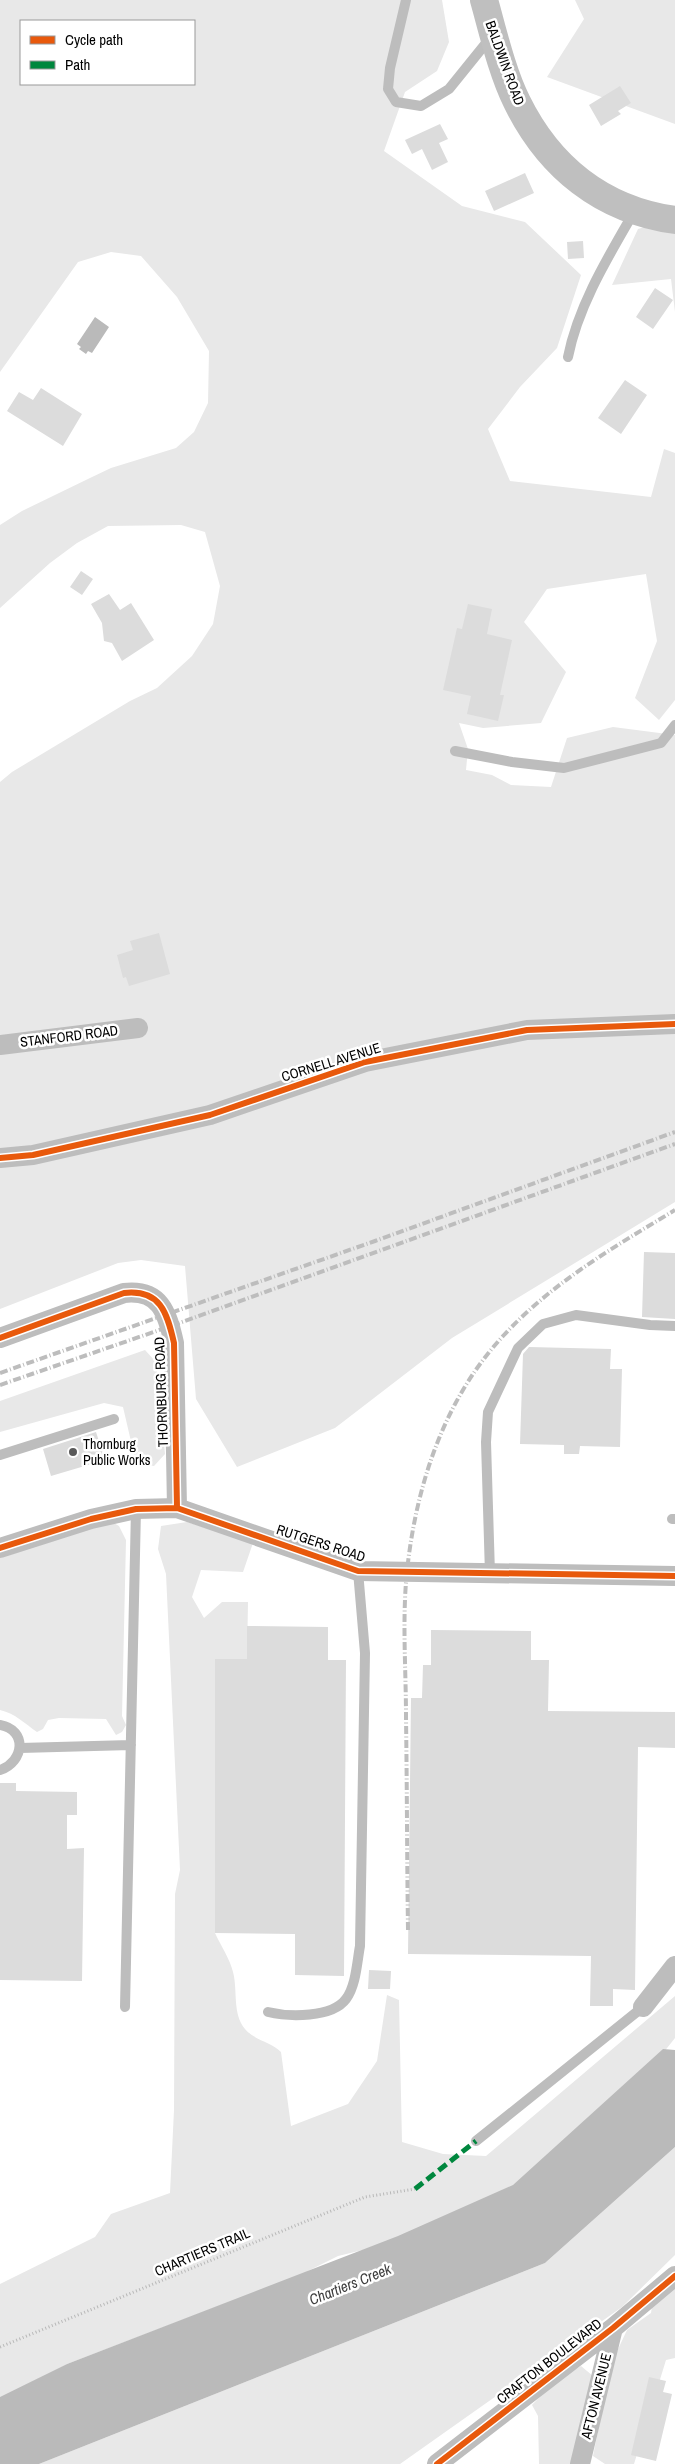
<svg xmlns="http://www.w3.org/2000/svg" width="675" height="2464" viewBox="0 0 675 2464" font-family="'Archivo Narrow',sans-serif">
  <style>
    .green { fill: #e8e8e8; fill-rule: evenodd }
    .water { fill: #bababa }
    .building { fill: #dcdcdc }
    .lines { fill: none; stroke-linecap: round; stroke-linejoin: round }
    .path { stroke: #b8b8b8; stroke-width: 3; stroke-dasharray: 1 2.5; stroke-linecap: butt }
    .lane { stroke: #bdbdbd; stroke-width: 10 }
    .street { stroke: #bdbdbd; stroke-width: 20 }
    .secondary { stroke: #bfbfbf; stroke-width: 28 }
    .rail { stroke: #bdbdbd; stroke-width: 4; stroke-dasharray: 8 2.5 1 2.5; stroke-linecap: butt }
    .quiet { stroke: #00873e; stroke-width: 5; stroke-dasharray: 10 5; stroke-linecap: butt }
    .cycleway-casing { stroke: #fff; stroke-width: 9 }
    .cycleway { stroke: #e8590c; stroke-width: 6 }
    .poi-dot { fill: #595959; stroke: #fff; stroke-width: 2 }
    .labels { text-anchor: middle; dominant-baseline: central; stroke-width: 5; stroke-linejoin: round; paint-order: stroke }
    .street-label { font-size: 14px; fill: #000; stroke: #fff }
    .poi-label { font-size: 14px; fill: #000; stroke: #fff; text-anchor: start }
    .water-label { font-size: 15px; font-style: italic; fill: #3e3e3e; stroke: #fff }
  </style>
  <rect width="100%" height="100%" fill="#fff"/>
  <path class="green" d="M0 0H442L449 42 437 71 405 92 384 151 462 206 525 222 581 275 557 348 520 387 488 429 510 481 651 497 664 449 675 453V700L659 720 635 698 657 641 646 574 547 589 524 622 566 672 541 723 483 728 459 723 468 749 466 770 492 775 511 785 551 787 567 738 613 727 675 735V1202L452 1338 335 1428 237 1467 196 1399 185 1266 141 1260 118 1263 0 1309V782L12 772 130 701 157 688 192 656 213 624 220 586 205 532 181 525 108 526 77 543 50 563 0 608V525L22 511 90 478 111 468 176 448 194 432 208 403 209 351 177 297 141 256 111 252 78 262 0 372ZM21 21H194V84H21Z
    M575 0H675V124L547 77 584 19Z
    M675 218V312L671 279 612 285 638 229Z
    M145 1350 156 1362 165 1454 154 1466 136 1463 123 1407 104 1403 0 1432V1401Z
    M112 1522 119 1526 126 1540 122 1716 126 1725 122 1732 116 1735 106 1719 59 1718 48 1720 43 1729 37 1732C24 1723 16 1714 0 1710V1556Z
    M187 1522 253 1543 243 1572 201 1570 192 1597 204 1618 222 1602H248L247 1659H215V1933C221 1946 230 1959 233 1972 238 1991 232 2013 245 2029 254 2040 271 2042 281 2052L291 2126 348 2104 377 2061 387 1995 399 2000 402 2142 443 2154 486 2156 675 1996V2038L648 2072 511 2198 392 2243 338 2256 308 2271 257 2303 237 2299 67 2364 0 2398V2284L95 2237 111 2214 170 2193 174 2110 175 1894 180 1870 166 1574 158 1549 161 1526Z
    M675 2147V2255L622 2307 400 2464H39L545 2263Z
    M675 2285V2358L666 2360 634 2464H605L593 2456 612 2362 627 2330 651 2313 652 2306Z
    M581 2366 593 2376 574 2464H539L538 2416 532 2405 555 2381Z"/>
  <path class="water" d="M95 317 109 327 92 353 88 351 86 354 79 349 81 347 77 344Z
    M663 2049 675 2050V2147L545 2263 39 2464H0V2397L67 2364 398 2236 513 2185Z"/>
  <path class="building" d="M620 86 631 103 618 111 621 114 601 126 589 105Z
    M440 124 448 139 439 143 448 162 432 170 422 149 412 154 405 140Z
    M525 173 534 193 494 211 485 191Z
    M583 241 584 258 568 259 567 242Z
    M655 288 673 300 653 329 636 317Z
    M625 380 647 395 621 434 598 418Z
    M41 388 82 414 63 446 7 411 19 392 33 400Z
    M81 571 93 579 82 595 70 587Z
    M109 594 120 610 131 603 154 640 122 661 112 643 104 641 102 623 91 604Z
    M468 604 492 609 487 634 512 640 500 695H504L498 721 467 714 471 696 443 690 457 628 462 629Z
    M159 933 170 974 129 986 126 977 123 978 117 955 133 950 130 941Z
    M644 1252 675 1253V1319L642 1317Z
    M529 1347 611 1349 610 1369H622L620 1447 580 1446 579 1454H564V1445L520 1444 523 1354Z
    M96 1432 105 1460 51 1476 43 1449Z
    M247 1626 328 1627V1660H346L344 1976 295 1975V1934L215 1933V1659H247Z
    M431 1630 531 1631V1660H549L548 1711 675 1712V1748L638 1747 635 1990 613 1989V2006H590L591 1956 408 1954 411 1698H422L423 1665H431Z
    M0 1783H16V1791L77 1792V1815H67V1849L84 1848 82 1981 0 1980Z
    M369 1970 391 1971 390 1989H368Z
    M649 2377 666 2381 663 2392 672 2394 656 2461 631 2455Z"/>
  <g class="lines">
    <path class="path" d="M0 2347 365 2197 415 2189"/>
    <path class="lane" d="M406 0 390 68 388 89 396 102 421 106 449 89 491 37
      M568 357C578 306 608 257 634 212
      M455 751 512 762 564 768 661 743 675 725
      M0 1455 114 1419
      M672 1519H675
      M490 1574 486 1442 488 1412 518 1348 543 1324 576 1315 650 1325 675 1326
      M0 1725C28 1730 24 1762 0 1770
      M20 1748 131 1745
      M125 2007 136 1509
      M268 2012C289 2017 332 2018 346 1999 356 1986 357 1962 360 1946L365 1653 358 1571
      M476 2141 643 2007"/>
    <path class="street" d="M0 1045 138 1028
      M0 1158 33 1155 210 1115 365 1062 527 1030 675 1024
      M0 1338 124 1293C160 1289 167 1312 174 1343L177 1508
      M0 1548 91 1519 136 1509 177 1508 358 1571 675 1576
      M643 2007 675 1966
      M437 2464 613 2328 675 2276
      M580 2464 613 2328"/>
    <path class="secondary" d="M484 0C493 32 502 72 517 102 549 167 602 210 675 220"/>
    <path class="rail" d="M0 1373 375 1241 675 1132
      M0 1385 171 1326 675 1144
      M408 1930C407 1859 407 1788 406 1717 406 1669 402 1619 407 1571 416 1486 444 1399 504 1335 553 1282 614 1247 675 1210"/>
    <path class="quiet" d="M415 2189 476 2141"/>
    <defs>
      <path id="cycleway" d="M0 1158 33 1155 210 1115 365 1062 527 1030 675 1024
        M0 1338 124 1293C160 1289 167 1312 174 1343L177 1508
        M0 1548 91 1519 136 1509 177 1508 358 1571 675 1576
        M437 2464 613 2328 675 2276"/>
    </defs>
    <use href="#cycleway" class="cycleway-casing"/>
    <use href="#cycleway" class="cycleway"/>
  </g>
  <circle class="poi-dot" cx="73" cy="1452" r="5"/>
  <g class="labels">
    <g class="street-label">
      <text transform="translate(505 63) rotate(70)">BALDWIN ROAD</text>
      <text transform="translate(69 1036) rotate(-7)">STANFORD ROAD</text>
      <text transform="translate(331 1062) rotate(-17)">CORNELL AVENUE</text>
      <text transform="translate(161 1392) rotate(-92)">THORNBURG ROAD</text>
      <text transform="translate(321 1543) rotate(18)">RUTGERS ROAD</text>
      <text transform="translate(202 2252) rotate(-23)">CHARTIERS TRAIL</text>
      <text transform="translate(549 2361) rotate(-38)">CRAFTON BOULEVARD</text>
      <text transform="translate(596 2396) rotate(-76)">AFTON AVENUE</text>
    </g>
    <g class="poi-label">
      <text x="83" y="1444">Thornburg<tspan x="83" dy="16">Public Works</tspan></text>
    </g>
    <g class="water-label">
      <text transform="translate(350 2284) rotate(-22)">Chartiers Creek</text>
    </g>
  </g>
  <rect x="20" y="20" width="175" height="65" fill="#ffffff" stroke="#999999"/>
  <rect x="30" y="36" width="25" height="8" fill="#e8590c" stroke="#999999"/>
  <text x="65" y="45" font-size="15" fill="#000000">Cycle path</text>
  <rect x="30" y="61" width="25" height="8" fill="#00873e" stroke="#999999"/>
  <text x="65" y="70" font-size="15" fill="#000000">Path</text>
</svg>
